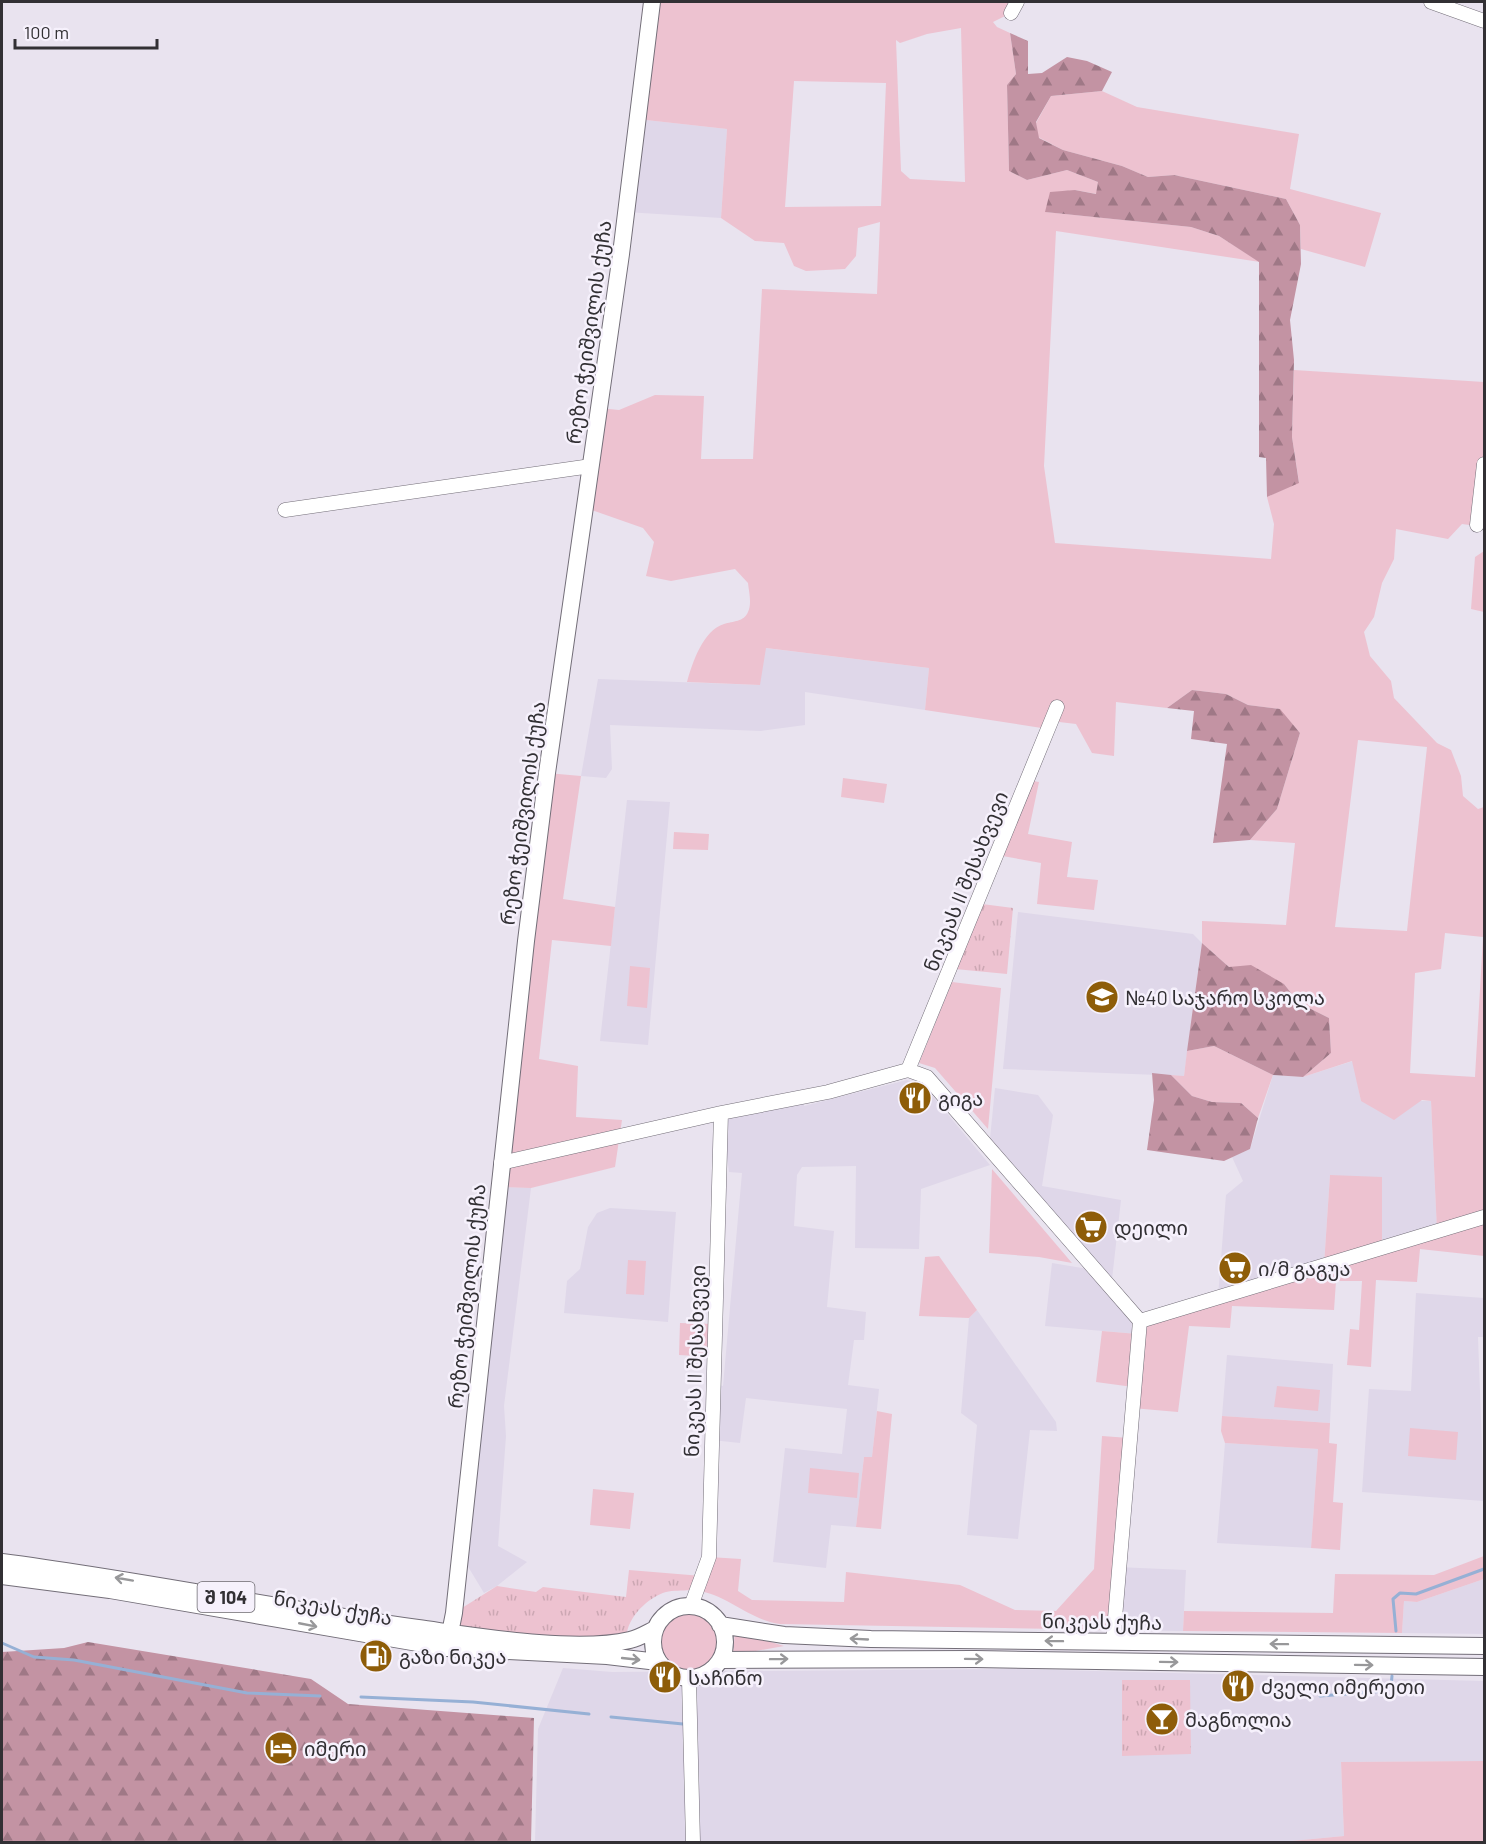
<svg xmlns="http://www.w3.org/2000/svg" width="1486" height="1844" viewBox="0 0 1486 1844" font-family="Barlow,'Noto Sans Georgian',sans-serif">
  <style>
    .built { fill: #dfd7e9 }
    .green { fill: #edc2d0; fill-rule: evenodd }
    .forest { fill: url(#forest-firs) }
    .park { fill: url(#park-tufts) }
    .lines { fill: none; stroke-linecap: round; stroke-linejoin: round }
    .stream { stroke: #96b0d5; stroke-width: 3 }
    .minor-casing { stroke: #736e78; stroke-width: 15 }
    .major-casing { stroke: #736e78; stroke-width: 18 }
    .minor { stroke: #fff; stroke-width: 14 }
    .major { stroke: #fff; stroke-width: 16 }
    .oneway { stroke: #98989a }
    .labels { text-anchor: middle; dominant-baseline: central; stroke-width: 5; stroke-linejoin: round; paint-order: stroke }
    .shield { fill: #f6f1fc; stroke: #6d6a70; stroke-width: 1.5 }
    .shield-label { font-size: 18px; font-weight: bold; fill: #323034 }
    .street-label { font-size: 20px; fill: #323034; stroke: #f6f1fc }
    .poi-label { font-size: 20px; fill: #323034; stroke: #f6f1fc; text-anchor: start }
  </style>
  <defs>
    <pattern id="forest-firs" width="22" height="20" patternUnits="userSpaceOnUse" patternTransform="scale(1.5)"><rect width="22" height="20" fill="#c393a3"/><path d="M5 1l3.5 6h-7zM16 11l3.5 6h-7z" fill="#9f7886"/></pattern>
    <pattern id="park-tufts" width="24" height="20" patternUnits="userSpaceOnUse" patternTransform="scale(1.5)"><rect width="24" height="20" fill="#edc2d0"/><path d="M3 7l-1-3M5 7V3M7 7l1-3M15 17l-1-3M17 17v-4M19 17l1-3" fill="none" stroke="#cca7b3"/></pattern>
  </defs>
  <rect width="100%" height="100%" fill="#e9e3ef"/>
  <path class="built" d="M637 119 727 129 721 218 626 212Z
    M765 648 929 668 925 710 805 692V725L761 731 610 725 612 769 606 778 581 776 598 679 759 685Z
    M627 800 670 802 648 1045 600 1041Z
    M1018 912 1193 934 1202 943 1184 1076 1003 1069Z
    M1353 1061 1361 1101H1431L1437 1231 1381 1248 1330 1175 1324 1265 1218 1297 1226 1195 1243 1181 1232 1157 1250 1149 1273 1075 1303 1077Z
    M907 1080 925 1087 990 1165 921 1189 919 1249 855 1248 856 1166 802 1167 797 1175 794 1226 834 1231 827 1307 866 1312 864 1340H854L848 1385 879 1389 872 1458 864 1457 856 1527 831 1525 826 1568 773 1562 785 1448 842 1454 847 1409 746 1398 740 1443 712 1440V1383L723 1386 742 1173 729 1172 721 1113 804 1096V1106Z
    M995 1088 1038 1095 1053 1115 1042 1186 1121 1200 1111 1288 1140 1321 1138 1334 1045 1326 1052 1263 1094 1270 989 1149Z
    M500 1187 531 1188 504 1406 506 1436 498 1546 527 1562 497 1586 484 1593 464 1560Z
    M610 1208 676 1212 668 1322 564 1313 567 1281 580 1269 588 1227 597 1213Z
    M1416 1293 1484 1298V1337H1478L1484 1501 1362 1492 1369 1389 1411 1391Z
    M977 1310 1056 1422 1057 1431 1030 1430 1018 1539 967 1535 977 1425 961 1413 969 1318Z
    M1227 1355 1333 1364 1330 1423 1222 1416Z
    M1225 1443 1318 1449 1311 1548 1217 1543Z
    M1117 1567 1186 1570 1183 1631 1113 1630Z
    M1484 1579V1634L1402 1633 1404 1601 1417 1602Z
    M563 1668 612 1672 1013 1669 1484 1681V1761L1341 1762 1344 1836 1281 1842H535L538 1729Z"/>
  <path class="green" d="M652 2H1017L1011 13 993 22 997 27 1010 33 1016 74 1007 85 1009 171 1027 180 1067 170 1098 182 1097 194 1075 190 1046 212 1191 227 1219 236 1260 262 1056 231 1044 466 1055 543 1271 559 1274 524 1267 497 1299 482 1292 437 1294 370 1484 382V527L1462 524 1448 539 1396 529 1394 559 1382 583 1374 617 1364 632 1370 656 1391 681 1394 698 1437 743 1451 750 1461 776 1463 796 1478 809 1484 807V1256L1420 1249 1417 1282 1376 1280 1371 1367 1347 1365 1350 1329 1359 1330 1362 1281H1336L1334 1310 1232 1306 1230 1328 1189 1326 1178 1412 1132 1408 1133 1387 1096 1382 1102 1331 1138 1334 1140 1321 1324 1265 1330 1175 1382 1177V1248L1437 1231 1431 1101 1422 1100 1394 1120 1361 1101 1352 1061 1303 1077 1331 1053 1329 1018 1299 1003 1284 984 1229 967 1202 943V921L1286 925 1295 843 1250 840 1277 809 1300 733 1279 709 1248 705 1226 694 1192 690 1167 708 1116 702 1114 756 1092 753 1076 724 1051 721 1048 729 925 710 929 668 766 648 760 685 687 682C692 664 703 630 724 624 733 621 744 622 748 612 752 604 749 592 748 583L735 569 671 581 646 576 654 542 643 528 586 508 599 408 619 410 655 395 704 396 701 459H753L762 289 877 294 880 222 858 228 856 256 845 269 806 271 794 266 784 243 755 241 721 218 727 129 637 119ZM961 28 965 182 910 179 901 171 896 40 900 43 927 34ZM794 81 886 83 881 206 785 207ZM1358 740 1427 747 1407 931 1335 927ZM1445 933 1483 937 1475 1077 1410 1073 1415 973 1441 969Z
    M1102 91 1137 107 1299 134 1290 189 1381 213 1365 267 1301 249 1300 225 1286 199 1174 175 1148 177 1122 166 1063 150 1038 137 1036 123 1051 96Z
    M1484 551V612L1471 609 1475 557Z
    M547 773 581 776 563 899 615 907 611 946 552 940 539 1059 578 1066 576 1117 622 1120 615 1167 531 1188 500 1187Z
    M843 778 887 784 884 803 841 797Z
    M1027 780 1039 782 1028 834 1072 842 1067 877 1098 880 1094 910 1037 904 1041 863 997 855Z
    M674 832 709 834 708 850 673 849Z
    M630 966 650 968 647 1008 627 1006Z
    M952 982 1001 988 988 1129 935 1068 919 1063Z
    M1214 1046 1273 1075 1258 1118 1241 1103 1212 1102 1192 1096 1171 1075 1184 1076 1187 1051Z
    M992 1169 1072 1263 1039 1257 989 1253Z
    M939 1256 977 1310 969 1318 919 1316 925 1257Z
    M628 1260 646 1261 644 1295 626 1294Z
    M680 1323 714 1324 713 1357 679 1355Z
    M1277 1386 1320 1390 1318 1411 1274 1407Z
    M877 1411 892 1414 881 1529 856 1527 864 1457H872Z
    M1222 1416 1330 1423 1329 1443 1337 1444 1333 1502 1343 1503 1340 1550 1311 1548 1318 1449 1225 1443 1221 1431Z
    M1410 1428 1458 1432 1456 1460 1408 1456Z
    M1102 1436 1129 1438 1113 1630 780 1624C749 1620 727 1594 697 1591L709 1557 741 1559 738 1591 752 1600 844 1602 846 1572 960 1585 1015 1610 1056 1611 1094 1569Z
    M810 1468 859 1473 857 1498 808 1493Z
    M593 1489 634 1493 630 1529 590 1525Z
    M1484 1556V1579L1417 1602 1404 1601 1402 1633 1183 1631 1184 1611 1333 1613 1335 1574 1434 1575Z
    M661 1642a28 28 0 1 1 56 0a28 28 0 1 1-56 0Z
    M735 1631 784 1646 733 1655Z
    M1484 1761V1842H1281L1344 1836 1341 1762Z"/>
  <path class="forest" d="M1010 33 1028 41V74L1042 73 1067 57 1087 61 1112 72 1102 91 1051 96 1036 122 1039 138 1063 150 1122 166 1148 177 1174 175 1286 199 1300 225 1301 264 1290 320 1294 360 1292 437 1299 483 1267 497 1266 458 1259 457V262L1219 236 1191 227 1045 212 1050 192 1075 190 1096 194 1098 182 1067 170 1027 180 1009 171 1007 85 1016 74Z
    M1192 690 1226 694 1248 705 1280 709 1300 733 1277 809 1250 840 1213 843 1227 744 1191 739 1194 711 1167 708Z
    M1202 943 1229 967 1251 965 1284 984 1299 1003 1329 1018 1331 1053 1303 1077 1273 1075 1214 1046 1187 1051Z
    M1152 1073 1171 1075 1192 1096 1212 1102 1241 1103 1258 1118 1250 1149 1224 1161 1147 1150 1154 1100Z
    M88 1642 311 1679 348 1704 534 1718 531 1842H2V1652L64 1648Z"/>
  <path class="park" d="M982 904 1013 908 1007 974 955 969Z
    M629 1570 702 1576 690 1590C682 1591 673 1590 666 1592 648 1597 624 1620 627 1640L451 1632 454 1613 497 1586 536 1592 543 1587 626 1597Z
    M1122 1680H1190L1191 1754 1122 1756Z"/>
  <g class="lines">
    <path class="stream" d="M1396 1631 1393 1599 1400 1593 1416 1594 1484 1569
      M2 1643 34 1657 74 1660 247 1693 320 1696
      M1320 1696 1385 1691 1391 1686 1392 1676
      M361 1697 473 1702 589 1714
      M611 1717 683 1724"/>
    <defs>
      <path id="minor" d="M1431 2 1484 21
        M1011 13 1017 2
        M285 510 591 466
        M1477 525 1484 464
        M908 1070 1057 707
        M501 1163 721 1113 828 1092 908 1070 927 1077 1140 1321 1113 1642
        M1140 1321 1484 1217
        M691 1606 709 1557 721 1113
        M689 1679 693 1842"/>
      <path id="major" d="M2 1562C141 1580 279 1609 418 1628 476 1636 575 1653 630 1640 639 1638 647 1633 655 1629
        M2 1576 110 1590 447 1648 607 1656 658 1662
        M653 1642a36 36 0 1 1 72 0a36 36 0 1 1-72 0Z
        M720 1625 784 1635 871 1639 1484 1646
        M447 1648 454 1613 526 941 547 773 621 254 652 2
        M720 1660 975 1659 1484 1667"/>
    </defs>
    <use href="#minor" class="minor-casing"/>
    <use href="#major" class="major-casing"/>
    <use href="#minor" class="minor"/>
    <use href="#major" class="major"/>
  </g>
  <defs><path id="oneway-shaft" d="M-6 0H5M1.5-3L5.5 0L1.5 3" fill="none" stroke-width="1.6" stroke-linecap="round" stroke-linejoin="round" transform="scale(1.5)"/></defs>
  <g class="oneway">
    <use href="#oneway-shaft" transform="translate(124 1579) rotate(-170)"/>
    <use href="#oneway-shaft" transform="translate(308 1625) rotate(11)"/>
    <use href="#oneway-shaft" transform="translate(859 1639) rotate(-177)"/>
    <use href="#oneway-shaft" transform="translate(1054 1641) rotate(-179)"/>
    <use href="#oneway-shaft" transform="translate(1279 1644) rotate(-179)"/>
    <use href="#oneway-shaft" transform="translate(631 1659) rotate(6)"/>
    <use href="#oneway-shaft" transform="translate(779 1659) rotate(-1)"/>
    <use href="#oneway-shaft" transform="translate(974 1659) rotate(1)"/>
    <use href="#oneway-shaft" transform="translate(1169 1662) rotate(1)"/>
    <use href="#oneway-shaft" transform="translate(1364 1665) rotate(1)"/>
  </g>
  <defs>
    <symbol id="school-disc" viewBox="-11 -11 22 22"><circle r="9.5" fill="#8e5d09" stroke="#f6f1fc"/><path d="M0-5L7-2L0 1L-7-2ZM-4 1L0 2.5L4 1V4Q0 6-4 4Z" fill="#fff"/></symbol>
    <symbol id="restaurant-disc" viewBox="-11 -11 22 22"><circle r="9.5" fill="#8e5d09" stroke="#f6f1fc"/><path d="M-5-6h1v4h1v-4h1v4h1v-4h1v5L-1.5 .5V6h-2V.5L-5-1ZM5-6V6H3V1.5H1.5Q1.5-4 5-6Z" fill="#fff"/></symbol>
    <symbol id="supermarket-disc" viewBox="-11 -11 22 22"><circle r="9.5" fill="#8e5d09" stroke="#f6f1fc"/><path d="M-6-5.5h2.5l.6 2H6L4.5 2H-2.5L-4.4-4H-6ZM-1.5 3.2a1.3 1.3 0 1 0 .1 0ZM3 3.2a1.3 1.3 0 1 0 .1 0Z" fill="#fff"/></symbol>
    <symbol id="fuel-disc" viewBox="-11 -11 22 22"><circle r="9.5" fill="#8e5d09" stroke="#f6f1fc"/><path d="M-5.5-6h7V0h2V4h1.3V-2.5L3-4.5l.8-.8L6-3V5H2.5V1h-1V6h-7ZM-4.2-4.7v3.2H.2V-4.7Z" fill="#fff"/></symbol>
    <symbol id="bar-disc" viewBox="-11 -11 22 22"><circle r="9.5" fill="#8e5d09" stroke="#f6f1fc"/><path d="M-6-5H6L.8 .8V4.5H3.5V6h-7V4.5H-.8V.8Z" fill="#fff"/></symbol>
    <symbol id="hotel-disc" viewBox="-11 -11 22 22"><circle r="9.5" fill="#8e5d09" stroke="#f6f1fc"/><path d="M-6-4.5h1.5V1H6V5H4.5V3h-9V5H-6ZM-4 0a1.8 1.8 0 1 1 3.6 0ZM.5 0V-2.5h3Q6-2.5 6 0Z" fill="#fff"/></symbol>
  </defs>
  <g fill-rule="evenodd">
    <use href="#school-disc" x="1083" y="978" width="38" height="38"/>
    <use href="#restaurant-disc" x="896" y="1079" width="38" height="38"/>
    <use href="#supermarket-disc" x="1072" y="1208" width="38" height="38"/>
    <use href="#supermarket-disc" x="1216" y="1249" width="38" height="38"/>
    <use href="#fuel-disc" x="357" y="1637" width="38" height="38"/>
    <use href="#restaurant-disc" x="646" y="1658" width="38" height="38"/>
    <use href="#restaurant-disc" x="1219" y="1667" width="38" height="38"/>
    <use href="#bar-disc" x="1143" y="1700" width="38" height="38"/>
    <use href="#hotel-disc" x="262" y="1729" width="38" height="38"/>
  </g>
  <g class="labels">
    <rect class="shield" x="197.5" y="1582" width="57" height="30" rx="4.5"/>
    <g class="shield-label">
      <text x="226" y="1597">შ 104</text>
    </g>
    <g class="street-label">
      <text transform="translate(588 332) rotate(-82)">რეზო ჭეიშვილის ქუჩა</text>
      <text transform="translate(522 813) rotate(-82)">რეზო ჭეიშვილის ქუჩა</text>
      <text transform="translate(965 881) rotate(-68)">ნიკეას II შესახვევი</text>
      <text transform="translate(466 1296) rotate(-84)">რეზო ჭეიშვილის ქუჩა</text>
      <text transform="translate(694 1361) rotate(-88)">ნიკეას II შესახვევი</text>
      <text transform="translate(333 1607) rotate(10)">ნიკეას ქუჩა</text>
      <text transform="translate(1102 1621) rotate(1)">ნიკეას ქუჩა</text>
    </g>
    <g class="poi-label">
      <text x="1125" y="997">№40 საჯარო სკოლა</text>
      <text x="938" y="1098">გიგა</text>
      <text x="1114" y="1227">დეილი</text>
      <text x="1258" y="1268">ი/მ გაგუა</text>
      <text x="399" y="1656">გაზი ნიკეა</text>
      <text x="688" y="1677">საჩინო</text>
      <text x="1261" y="1686">ძველი იმერეთი</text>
      <text x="1185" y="1719">მაგნოლია</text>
      <text x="304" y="1748">იმერი</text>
    </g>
  </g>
  <rect width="1486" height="1844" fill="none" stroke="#323034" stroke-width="6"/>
  <path d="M15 39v9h142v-9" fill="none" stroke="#323034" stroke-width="3"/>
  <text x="24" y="39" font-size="18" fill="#323034" stroke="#f6f1fc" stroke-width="4.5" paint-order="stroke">100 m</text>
</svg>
